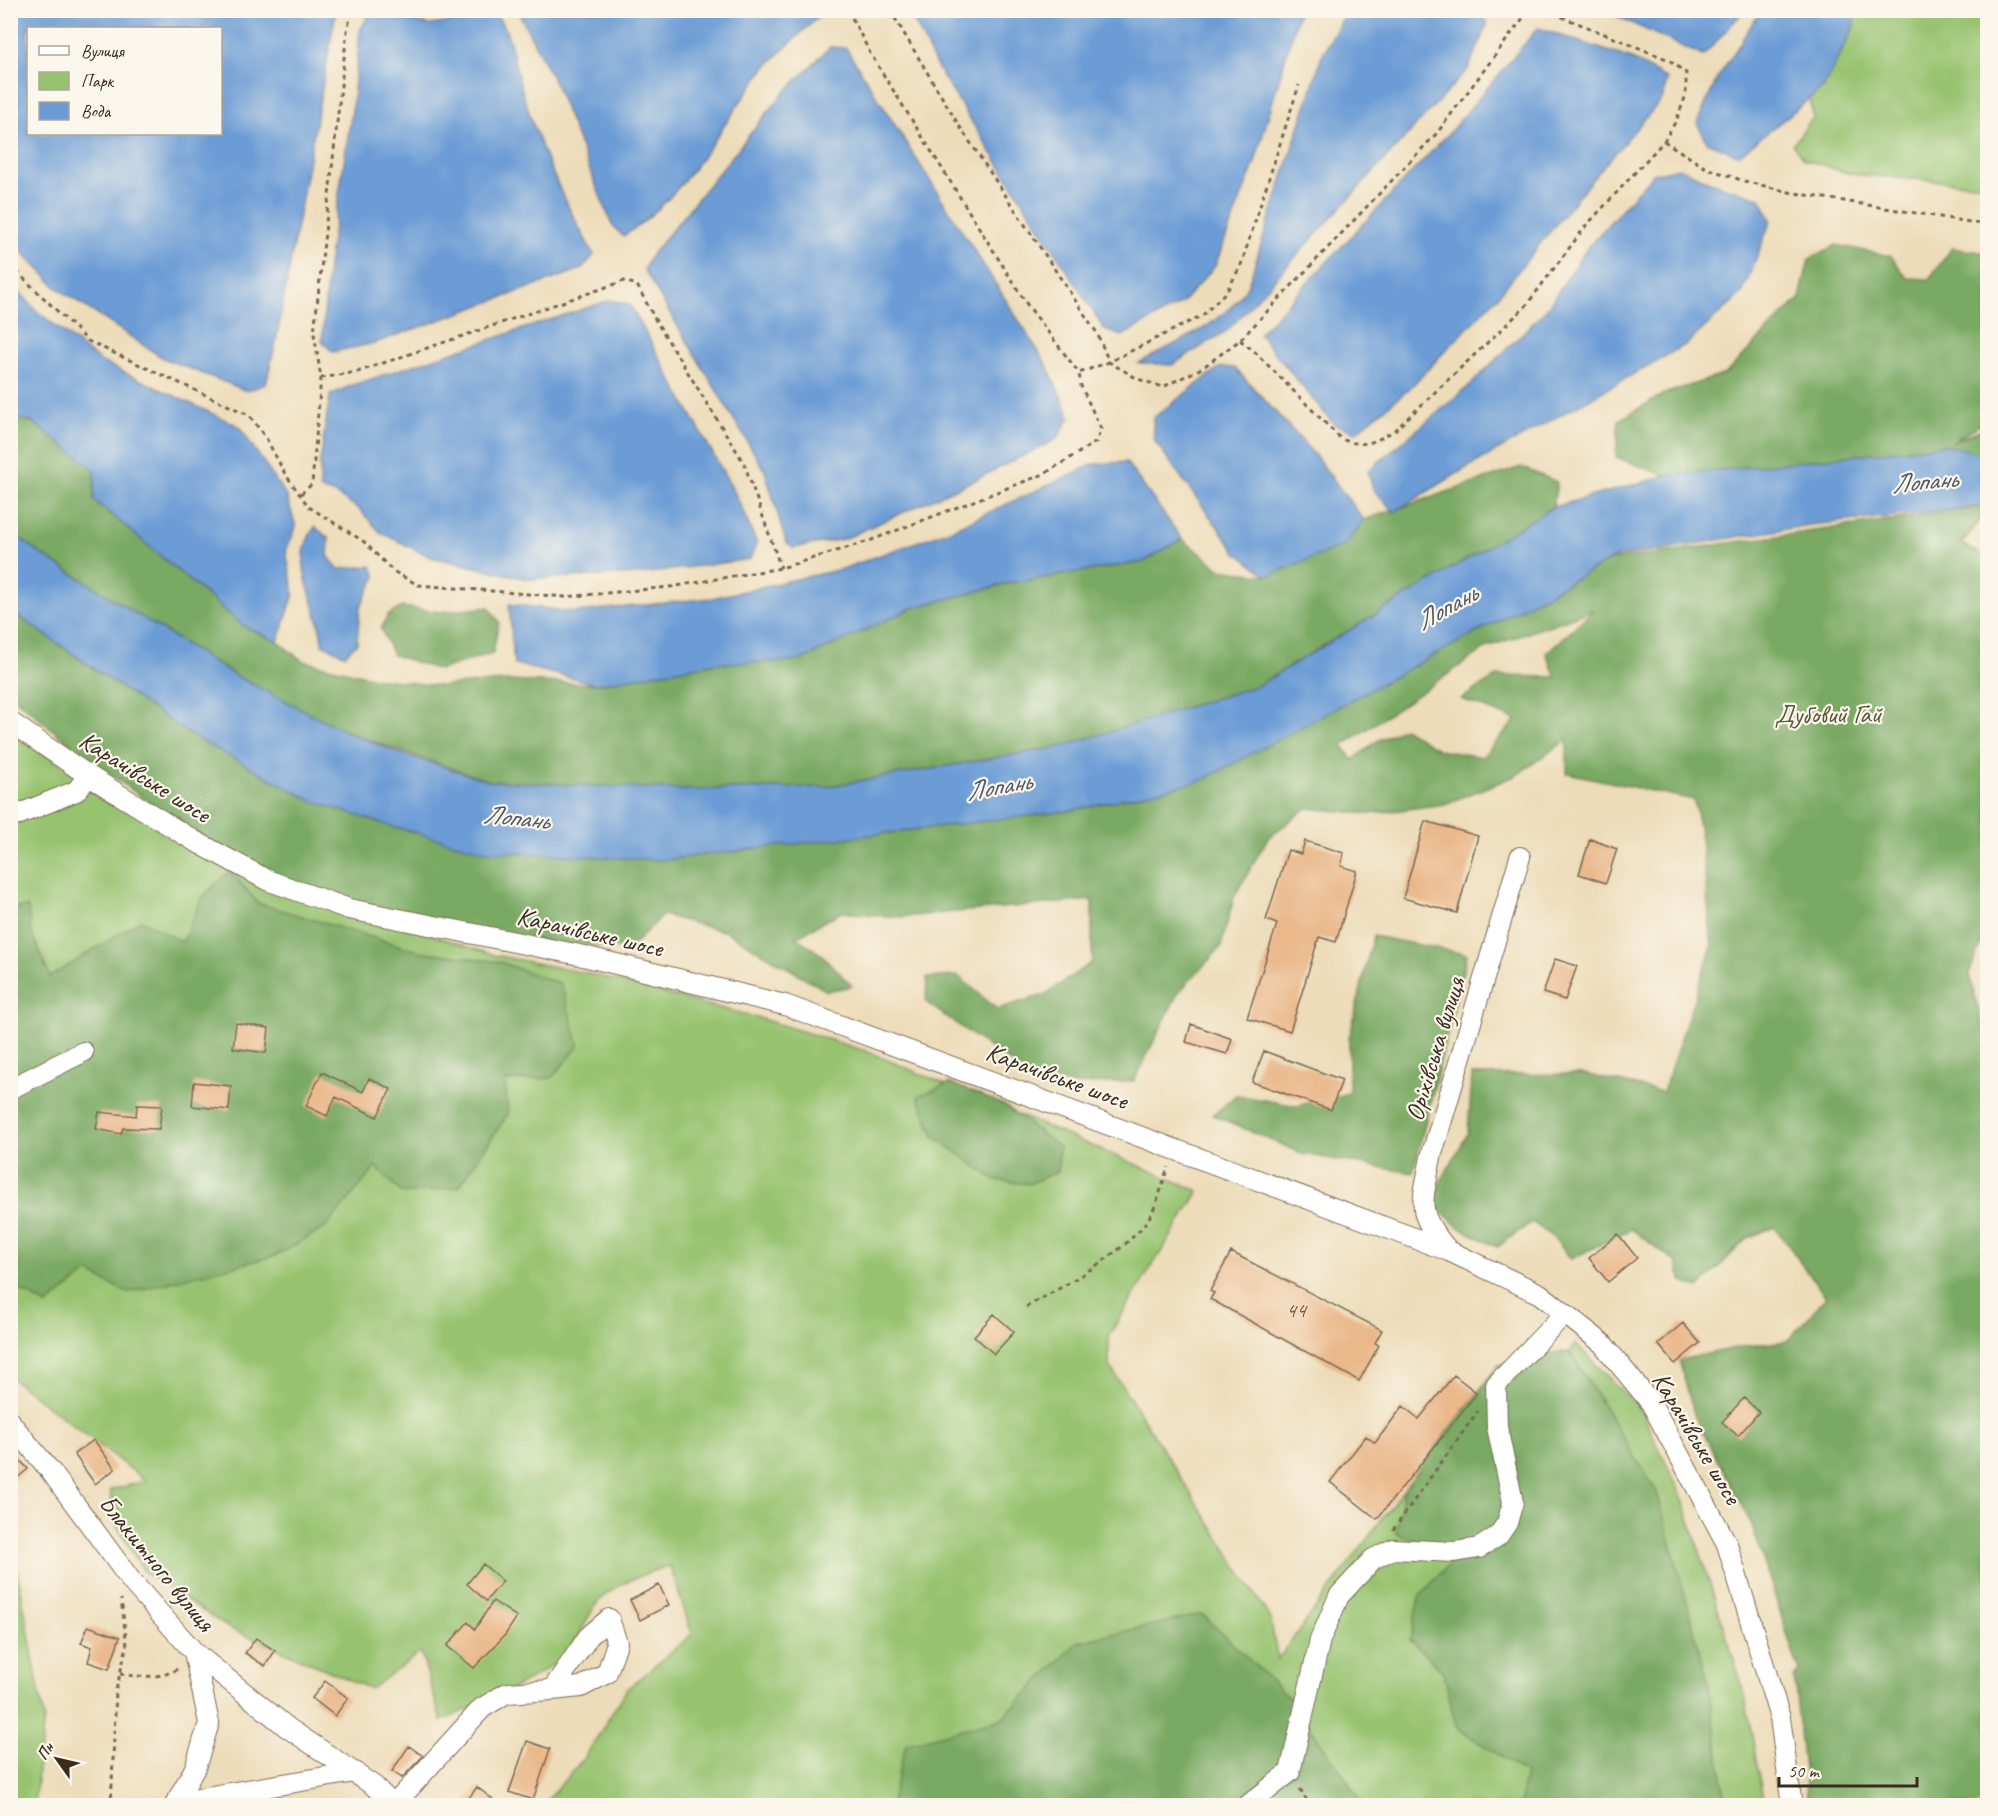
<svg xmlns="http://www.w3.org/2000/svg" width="1998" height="1816" viewBox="0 0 1998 1816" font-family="Caveat,sans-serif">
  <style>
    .green { fill: #97c370; stroke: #697647; stroke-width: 1.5 }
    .forest { fill: #79a962; stroke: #5a6a40; stroke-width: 1.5; fill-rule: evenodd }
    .water { fill: #6c9cd5; stroke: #54637a; stroke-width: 1.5; fill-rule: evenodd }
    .building { fill: #eab88a }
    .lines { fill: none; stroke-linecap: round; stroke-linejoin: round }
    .street-casing { stroke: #796854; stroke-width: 22 }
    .path { stroke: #796854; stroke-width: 3; stroke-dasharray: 4.5 4.5; stroke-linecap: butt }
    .street { stroke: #fff; stroke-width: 20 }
    .labels { text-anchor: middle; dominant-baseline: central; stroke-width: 4.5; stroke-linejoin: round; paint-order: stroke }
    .number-label { font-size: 22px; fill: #674e39 }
    .park-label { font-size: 26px; fill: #575837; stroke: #fbf7ec }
    .street-label { font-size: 26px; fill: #3b2a1e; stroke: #fbf7ec }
    .water-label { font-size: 27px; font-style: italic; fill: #4f5867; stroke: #fbf7ec }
  </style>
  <rect width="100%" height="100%" fill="#fbf7ec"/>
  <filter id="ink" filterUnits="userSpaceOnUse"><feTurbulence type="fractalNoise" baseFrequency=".0167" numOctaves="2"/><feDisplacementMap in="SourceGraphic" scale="12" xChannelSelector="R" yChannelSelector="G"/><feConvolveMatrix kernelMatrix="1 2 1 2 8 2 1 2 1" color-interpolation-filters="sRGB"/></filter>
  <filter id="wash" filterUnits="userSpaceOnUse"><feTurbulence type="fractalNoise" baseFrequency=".008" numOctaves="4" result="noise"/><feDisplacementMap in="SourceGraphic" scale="24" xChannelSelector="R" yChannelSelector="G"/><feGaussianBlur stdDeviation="1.35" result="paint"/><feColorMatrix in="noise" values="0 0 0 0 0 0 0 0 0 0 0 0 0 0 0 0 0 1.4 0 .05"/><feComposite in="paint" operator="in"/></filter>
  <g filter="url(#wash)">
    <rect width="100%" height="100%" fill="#eddcb9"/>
    <path class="green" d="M1798 11H1987V185L1851 174 1804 159 1793 144 1813 118Z
      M10 732 230 871 494 955 586 973 762 1019 866 1051 1199 1191 1109 1335V1365L1270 1618 1278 1659 1404 1489 1463 1544 1444 1659 1525 1773 1542 1805H543L585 1757 627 1689 692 1634 670 1566C650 1571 610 1586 597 1603 584 1621 578 1645 559 1660 524 1687 482 1703 441 1721L421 1652 371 1689 229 1628 144 1572 114 1521 110 1490 146 1481 11 1378Z
      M1575 1343 1641 1411 1683 1499 1744 1691 1764 1805H1710L1570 1352Z
      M10 1529 44 1718 34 1805H11Z"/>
    <path class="forest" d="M1836 245 1891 256 1907 278 1929 279 1952 248 1987 253V420L1952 442 1987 427V459L1947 445 1666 476 1616 457 1619 420 1664 394 1725 374 1800 298 1809 259Z
      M14 419 31 421 95 470 94 500 244 626 278 642 303 661 375 678 439 686 506 681 596 684 716 663 799 661 912 608 1009 583 1143 562 1182 539 1221 569 1267 576 1345 545 1364 520 1521 467 1557 482 1553 507 1259 685 1064 746 825 787 687 790 489 781 349 733 236 676 42 555 11 532 10 422Z
      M1987 506V511L1962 544 1988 558V925L1969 974 1988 1047 1987 1805H1808L1794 1677 1799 1671 1752 1525 1695 1417 1679 1360 1740 1347 1787 1341 1826 1297 1775 1227 1747 1238 1699 1288 1682 1282 1676 1262 1631 1229 1571 1259 1556 1240 1532 1222 1497 1247 1458 1227 1430 1200 1468 1133 1472 1075 1584 1074 1663 1092 1712 946 1701 838 1694 800 1567 773V740L1515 776 1445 804 1370 814 1307 808 1268 838 1234 897 1221 947 1178 993 1134 1081 1076 1085 1030 1076 926 1002 927 978 958 976 997 1009 1044 995 1092 962V900L900 917 841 912 796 937 822 955 852 986 827 991 727 932 663 915 629 949 480 935 332 903 243 859 179 823 84 756 11 695 10 611 189 734 312 801 1069 811 1200 781 1611 560ZM1593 610 1546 653 1556 677 1497 676 1461 699 1516 720 1482 757 1439 750 1404 728 1377 741 1353 760 1342 746 1488 647Z
      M402 607 440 612 489 607 499 622 493 653 439 670 393 655 381 629 388 615Z
      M230 871 258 903 418 951 500 962 561 984 579 1046 552 1078 505 1081 508 1114 459 1187 403 1194 376 1167 325 1228 275 1256 127 1293 88 1272 47 1305 11 1285 10 908 28 907 31 931 50 977 141 920 183 942 202 897Z
      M1373 936 1467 954 1413 1173 1303 1154 1213 1115 1236 1095 1297 1106 1349 1093V1039Z
      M950 1083 1004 1105 1059 1147 1058 1171 1029 1184 995 1180 934 1136 918 1096Z
      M1570 1352 1657 1492 1708 1681 1726 1805H1520L1525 1773 1456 1727 1444 1673 1410 1640 1419 1597 1455 1557 1396 1533 1404 1489 1499 1365 1545 1353Z
      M1202 1614 1292 1701 1364 1805 890 1806 906 1744 1001 1719 1078 1642Z"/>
    <path class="water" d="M11 10 336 11 276 341 266 384 247 391 163 358 57 288 11 240ZM28 28H220V134H28Z
      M1761 10 1854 11 1855 25 1823 88 1739 155 1708 143 1697 123 1717 79Z
      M518 11H819L818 17C800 35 778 52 762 72 719 128 685 198 623 236L612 225 556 86Z
      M912 11H1299L1255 162 1215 266 1182 303 1122 336 1105 330 938 69 913 19Z
      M1347 11H1477L1488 23 1468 69 1228 330 1172 365 1139 363C1178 341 1225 325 1248 285L1323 53Z
      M1596 11H1744L1703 56 1614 15Z
      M496 15C513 34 513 63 521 87 538 146 564 202 594 255L582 269 375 343 333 352 322 342 328 265 352 110 360 30 368 16 392 17 430 25Z
      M1538 28 1632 59 1667 79 1663 98 1589 183 1498 296 1408 390 1356 432 1334 424 1259 334 1450 132Z
      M830 47 846 48 1047 365 1070 417 1057 439 977 479 844 539 793 548 786 542 765 471 644 270 650 257 781 96Z
      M1680 168 1712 183 1760 198 1771 220 1743 292 1687 344 1463 470 1394 512 1373 489 1368 471 1468 387 1545 311 1588 247 1653 174Z
      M11 283 38 312 100 361 239 426 287 497 296 527 286 551 294 594 278 642 244 626 94 500 95 470 31 421 15 419 11 422Z
      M610 300 630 305 736 495 757 544 750 559 641 574 528 579 431 557 381 533 359 509 335 494 320 489V462L330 395 350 386Z
      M1220 367 1235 368 1314 454 1364 520 1345 545 1267 576 1236 552 1154 440 1153 418Z
      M1947 445 1987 455V506L1809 525 1616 557 1201 781 1069 811 662 860 485 851 390 826 312 801 189 734 11 611V532L42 555 236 676 349 733 400 753 489 781 687 790 825 787 1064 746 1259 685 1553 507 1666 476Z
      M1126 462 1182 539 1143 562 1009 583 912 608 799 661 716 663 596 684 514 664 509 604 576 612 712 598 842 569 953 529 1094 464Z
      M315 527 329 538 328 556 338 569 372 566 376 577 360 607 357 643 345 655 322 644C321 603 286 566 315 527Z"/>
    <g id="blocks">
      <path class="building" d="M1425 821 1478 836 1457 913 1403 898Z
        M1590 839 1617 849 1606 883 1579 874Z
        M1305 841 1344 853 1341 866 1357 871 1336 942 1319 937 1290 1031 1247 1018 1277 924 1266 920 1288 850 1301 854Z
        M1555 959 1577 966 1565 1000 1543 993Z
        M236 1023 269 1028 266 1053 233 1048Z
        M1191 1024 1232 1039 1227 1054 1186 1042Z
        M1264 1051 1342 1080 1331 1110 1252 1082Z
        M322 1072 363 1092 369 1078 391 1089 377 1117 336 1097 327 1116 306 1106Z
        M194 1082 231 1086 229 1110 192 1106Z
        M137 1105 162 1106 159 1129 123 1128 121 1134 96 1129 99 1112 136 1116Z
        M1618 1234 1637 1258 1608 1282 1589 1258Z
        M1231 1252 1382 1330 1375 1343 1379 1345 1359 1381 1210 1299 1214 1293 1210 1291Z
        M994 1314 1014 1332 994 1354 974 1336Z
        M1683 1323 1700 1343 1675 1364 1658 1344Z
        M1454 1375 1477 1393 1377 1519 1330 1482 1366 1436 1375 1443 1403 1406 1419 1419Z
        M1744 1398 1759 1412 1738 1436 1722 1422Z
        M94 1440 115 1469 95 1484 74 1454Z
        M10 1449 28 1469 10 1484Z
        M483 1564 503 1581 486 1601 467 1584Z
        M659 1585 669 1605 640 1620 630 1600Z
        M493 1601 517 1617 505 1635 474 1668 447 1646 468 1622 475 1629Z
        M88 1626 120 1637 109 1669 88 1662 92 1647 81 1643Z
        M256 1638 275 1651 265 1666 245 1653Z
        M325 1681 348 1698 335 1716 312 1698Z
        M527 1741 550 1749 533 1800 509 1792Z
        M409 1746 423 1756 402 1778 392 1771Z
        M477 1787 501 1806H463Z"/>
    </g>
  </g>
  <g filter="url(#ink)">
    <use href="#blocks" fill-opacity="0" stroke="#796854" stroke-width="1.5"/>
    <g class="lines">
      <defs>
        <path id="street" d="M10 722 89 776 193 840 267 880 349 909 575 954 785 1005 1449 1251 1540 1294 1602 1343 1651 1403 1727 1544 1780 1718 1792 1806
          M10 818 76 791 89 776
          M10 1089 83 1052
          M1447 1249C1414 1211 1423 1202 1431 1157L1520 857
          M10 1422 52 1473 132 1582 194 1652 288 1728 374 1786 394 1806
          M176 1802 355 1772
          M394 1805 482 1708 507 1693 552 1690 589 1636 609 1619 617 1643 607 1673 581 1687 552 1690
          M174 1806 195 1768 209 1723 194 1652
          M1247 1806 1290 1772 1320 1640 1339 1596 1373 1559 1393 1549 1454 1552 1479 1548 1498 1536 1507 1523 1513 1502 1497 1427 1496 1385 1564 1314"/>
      </defs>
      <use href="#street" class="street-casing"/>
      <path class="path" d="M848 10 870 53 1026 303 1079 373 1109 362 1203 315 1227 291 1241 265 1299 85
        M890 10 958 124 1097 333 1109 362 1138 379 1163 387 1202 368 1240 340 1437 133 1529 10
        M1664 141 1706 168 1744 181 1789 192 1988 225
        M10 265 88 341 249 415 266 438 285 474 309 507 363 541 393 571 418 585 565 597 670 587 781 568 869 541 1044 474 1096 442 1101 429 1081 386 1079 373
        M1240 340 1254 351 1341 439C1366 448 1371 443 1394 431L1525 307 1585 227 1664 141 1676 121 1686 95V73L1669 60 1545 10
        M321 378 357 372 624 281 637 285 656 321 744 463 781 568
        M301 494 312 484 321 378 314 333 347 31 352 10
        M1026 1307C1062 1287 1122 1255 1146 1222 1157 1208 1162 1184 1168 1167
        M1393 1530 1478 1411
        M120 1674C140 1677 162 1679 179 1668
        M1300 1789 1310 1806
        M111 1806 116 1690 127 1646 121 1599"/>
      <use href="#street" class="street"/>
    </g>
  </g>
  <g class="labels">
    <g class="number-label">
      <text x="1296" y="1310">44</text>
    </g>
    <g class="park-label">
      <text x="1828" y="714">Дубовий Гай</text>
    </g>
    <g class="street-label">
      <text transform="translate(145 777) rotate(32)">Карачівське шосе</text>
      <text transform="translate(590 932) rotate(13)">Карачівське шосе</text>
      <text transform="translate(1435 1049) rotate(-73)">Оріхівська вулиця</text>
      <text transform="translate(1057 1076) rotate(20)">Карачівське шосе</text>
      <text transform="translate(1697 1438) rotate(59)">Карачівське шосе</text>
      <text transform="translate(157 1563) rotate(51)">Блакитного вулиця</text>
    </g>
    <g class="water-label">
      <text transform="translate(1924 481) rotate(-5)">Лопань</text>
      <text transform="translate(1446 607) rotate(-29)">Лопань</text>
      <text transform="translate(998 786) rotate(-10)">Лопань</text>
      <text transform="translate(516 817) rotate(6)">Лопань</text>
    </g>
  </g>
  <rect width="1998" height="1816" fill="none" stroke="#fbf7ec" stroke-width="36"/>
  <rect x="27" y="27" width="195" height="108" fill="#fbf7ec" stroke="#aea59a" stroke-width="1.5"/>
  <rect x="39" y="46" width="30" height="9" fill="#ffffff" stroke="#aea59a" stroke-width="1.5"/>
  <text x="81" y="57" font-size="18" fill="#3b2a1e">Вулиця</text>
  <rect x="39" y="72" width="30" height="18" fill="#97c370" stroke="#aea59a" stroke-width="1.5"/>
  <text x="81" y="87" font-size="18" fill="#3b2a1e">Парк</text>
  <rect x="39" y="102" width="30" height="18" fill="#6c9cd5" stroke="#aea59a" stroke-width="1.5"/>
  <text x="81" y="117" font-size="18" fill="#3b2a1e">Вода</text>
  <g transform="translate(57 1759) rotate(304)" stroke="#fbf7ec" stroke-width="4.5" paint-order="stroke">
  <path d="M0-4.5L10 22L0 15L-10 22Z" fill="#3b2a1e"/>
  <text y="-9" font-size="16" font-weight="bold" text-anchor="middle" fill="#3b2a1e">Пн</text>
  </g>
  <path d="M1779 1777v9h138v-9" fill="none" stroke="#3b2a1e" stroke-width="3"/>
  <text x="1788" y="1777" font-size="18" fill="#3b2a1e" stroke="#fbf7ec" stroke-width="4.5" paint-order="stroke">50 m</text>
</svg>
